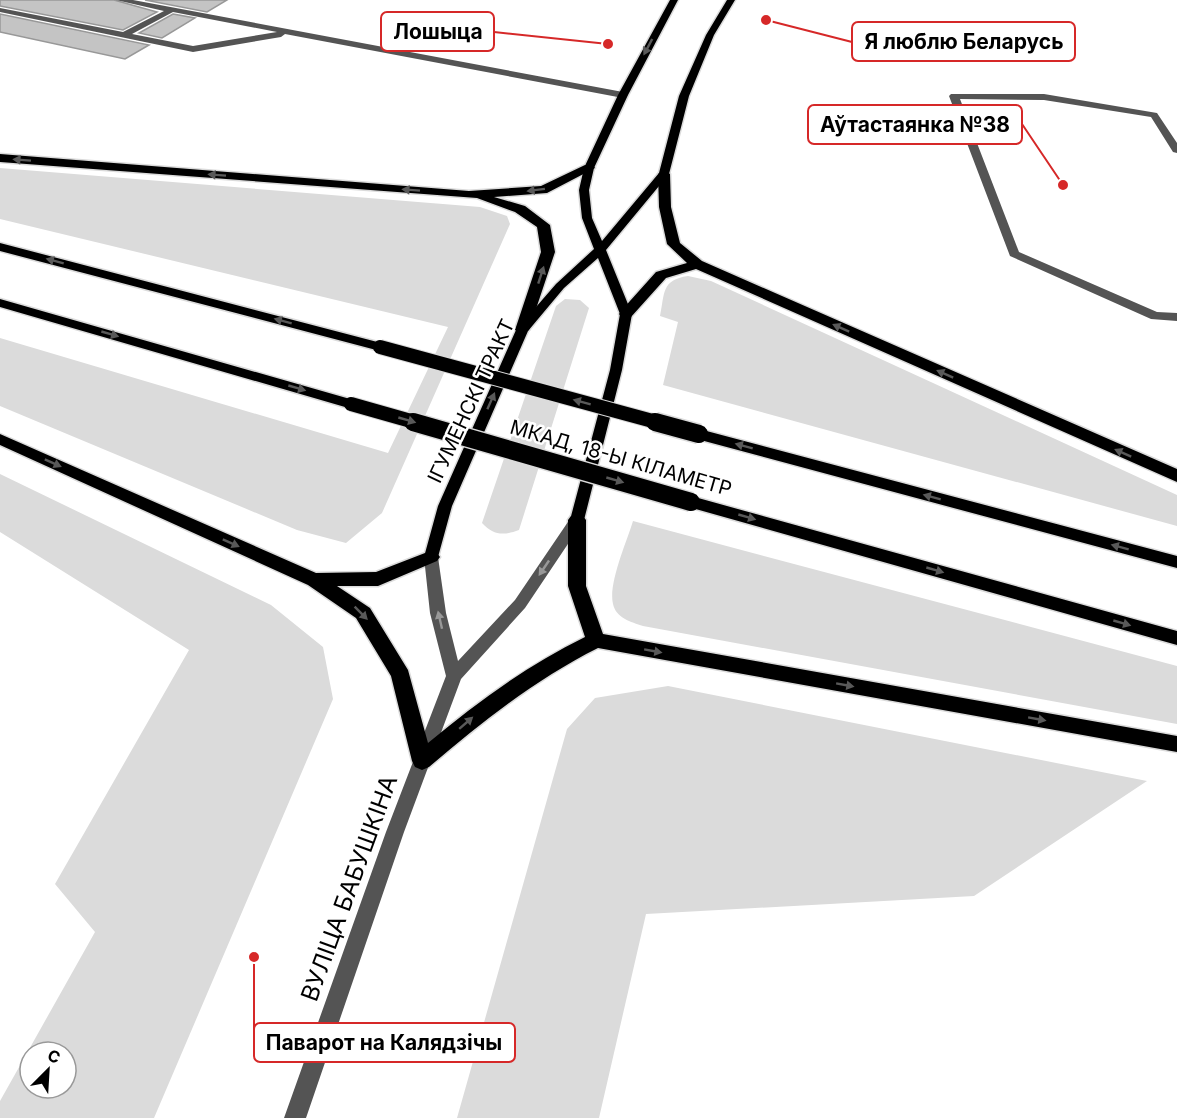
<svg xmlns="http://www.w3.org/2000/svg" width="1177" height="1118" viewBox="0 0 1177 1118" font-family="Inter,sans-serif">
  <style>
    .green { fill: #dbdbdb; fill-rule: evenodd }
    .building { fill: #c4c4c4; stroke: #989898; stroke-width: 1.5 }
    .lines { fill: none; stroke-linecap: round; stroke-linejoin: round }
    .major-casing { stroke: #dbdbdb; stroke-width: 3 }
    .highway-casing { stroke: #dbdbdb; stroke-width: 3 }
    .minor { fill: #545454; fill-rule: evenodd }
    .major { fill: #000; fill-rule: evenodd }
    .highway { fill: #000; fill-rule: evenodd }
    .highway-bridge-far1-casing { stroke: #dbdbdb; stroke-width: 16; stroke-linecap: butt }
    .highway-bridge-casing { stroke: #dbdbdb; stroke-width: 21; stroke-linecap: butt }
    .highway-bridge-far1 { stroke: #000; stroke-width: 14 }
    .highway-bridge { stroke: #000; stroke-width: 18 }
    .oneway { fill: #595959 }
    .oneway2 { fill: #989898 }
    .labels { text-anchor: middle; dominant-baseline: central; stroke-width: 5; stroke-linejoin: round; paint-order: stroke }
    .street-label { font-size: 20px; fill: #000; stroke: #fff }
    .near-street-label { font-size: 24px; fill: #000; stroke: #fff }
    .leader { fill: none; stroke: #d62828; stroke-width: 2 }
    .callout-dot { fill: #d62828; stroke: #fff; stroke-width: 2 }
    .callout { fill: #fff; stroke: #d62828; stroke-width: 2 }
    .callout-label { font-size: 21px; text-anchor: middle; font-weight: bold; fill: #000 }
  </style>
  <rect width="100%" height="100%" fill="#fff"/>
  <path class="green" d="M0 168 480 207 507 216 510 224 382 513 346 543 297 530 0 406V338L388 453 448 327 0 219Z
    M688 276 711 281 1177 495V526L663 385 678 322 660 316C665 293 661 280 688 276Z
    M565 299 580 300 589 308 519 530C503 536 493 535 482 523L556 306Z
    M0 474 271 605 323 647 333 699 154 1118H0V1101L95 932 55 884 189 650 0 532ZM30 1052H66V1088H30Z
    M633 521 1177 666V724L643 626C631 622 616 618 613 604 608 584 627 541 633 521Z
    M668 686 1147 781 974 896 646 914 599 1118H457L567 729 595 698Z"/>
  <path class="building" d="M0 0H114L157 12 123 30 0 6Z
    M145 0H227L207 12Z
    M0 14 149 45 125 59 0 32Z
    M173 14 195 18 162 38 139 33Z"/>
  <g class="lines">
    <defs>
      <path id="major" d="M670 0H678L628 95 594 168 589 190 592 218 602 241 659 173 679 96 706 35 727 0H735L714 35 689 96 669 174 606 250 632 314 622 370 584 520 577 525 570 520 610 370 620 314 598 258 564 288 528 331 452 506 438 557 431 562 426 561 424 557 438 506 516 330 556 284 594 249 582 218 579 190 584 168 618 95Z"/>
      <path id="highway" d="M0 154 469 191 541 186 585 165H593L595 168 547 193 494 197 525 206 550 225 555 252 529 330 522 334 515 330 541 252 537 227 515 212 477 198 0 162Z
        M664 170 670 174 671 207 680 243 702 261 1177 469V482L696 269 666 278 631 317H621L619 314 621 311 656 272 687 263 667 244 659 207 658 174Z
        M0 243 385 344 387 347 380 351 0 251Z
        M0 299 357 401 359 404 357 407H345L0 307Z
        M699 429 1177 556V568L693 438 691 434Z
        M0 434 316 573 376 572 425 553 431 551 437 553 440 557 437 561 378 586H337L370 608 408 670 428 743C477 702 528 665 585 637L568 586V520L571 516H583L586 520V586L603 634 1177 736V752L598 648C536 679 482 722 429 767L422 770 415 767 412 761 391 676 356 618 308 585 0 445Z
        M691 496 1177 631V645L685 506 682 502 685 498Z"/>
    </defs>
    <use href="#major" class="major-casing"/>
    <use href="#highway" class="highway-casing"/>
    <path class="minor" d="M116 0H133L623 92 628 95 623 98 285 34 281 37 193 52 0 12V8L123 32 164 11ZM173 12 277 32 193 46 132 34Z
      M951 94H1044L1157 113 1177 143V153L1173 152 1151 117 1044 100 960 99 1019 252 1157 312 1177 313V321L1151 319 1010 256 949 96Z
      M577 515 584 520 525 608 461 679 404 832 306 1118H284L386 832 446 676 430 613 424 557 431 552 438 557 446 613 458 661 515 600 572 516Z"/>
    <use href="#major" class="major"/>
    <use href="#highway" class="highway"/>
    <defs>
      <path id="highway-bridge-far1" d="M380 347 660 423
        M351 404 418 423"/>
      <path id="highway-bridge" d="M413 422 691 502
        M655 422 699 434"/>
    </defs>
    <use href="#highway-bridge-far1" class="highway-bridge-far1-casing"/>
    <use href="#highway-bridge" class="highway-bridge-casing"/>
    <use href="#highway-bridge-far1" class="highway-bridge-far1"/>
    <use href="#highway-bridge" class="highway-bridge"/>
  </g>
  <defs><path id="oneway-solid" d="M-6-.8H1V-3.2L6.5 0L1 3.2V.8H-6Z" transform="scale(1.5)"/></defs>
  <g class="oneway">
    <use href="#oneway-solid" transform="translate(648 47) rotate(118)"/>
    <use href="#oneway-solid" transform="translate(22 160) rotate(-176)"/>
    <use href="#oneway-solid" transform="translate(217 175) rotate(-176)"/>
    <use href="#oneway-solid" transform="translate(411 190) rotate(-176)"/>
    <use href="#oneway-solid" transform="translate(536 190) rotate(173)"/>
    <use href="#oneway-solid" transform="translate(55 261) rotate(-165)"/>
    <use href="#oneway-solid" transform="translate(541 275) rotate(-72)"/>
    <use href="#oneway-solid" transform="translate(283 321) rotate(-165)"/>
    <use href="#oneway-solid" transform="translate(841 328) rotate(-156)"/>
    <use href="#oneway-solid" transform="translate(110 334) rotate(16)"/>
    <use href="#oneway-solid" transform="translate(945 374) rotate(-156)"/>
    <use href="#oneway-solid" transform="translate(297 388) rotate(16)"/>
    <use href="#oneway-solid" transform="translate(491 401) rotate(-66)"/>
    <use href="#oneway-solid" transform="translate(582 402) rotate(-165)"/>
    <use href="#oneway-solid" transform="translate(407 420) rotate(16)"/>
    <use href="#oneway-solid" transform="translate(744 446) rotate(-165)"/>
    <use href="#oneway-solid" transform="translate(1123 453) rotate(-156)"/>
    <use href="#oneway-solid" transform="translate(53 463) rotate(24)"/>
    <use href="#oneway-solid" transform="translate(615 480) rotate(16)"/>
    <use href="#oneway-solid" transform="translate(932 497) rotate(-165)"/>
    <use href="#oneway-solid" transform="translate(747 517) rotate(16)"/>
    <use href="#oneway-solid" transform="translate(231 543) rotate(24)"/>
    <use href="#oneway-solid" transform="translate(1120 547) rotate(-165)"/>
    <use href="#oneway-solid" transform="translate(935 570) rotate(16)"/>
    <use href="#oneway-solid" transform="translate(361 613) rotate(45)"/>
    <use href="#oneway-solid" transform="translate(1122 623) rotate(16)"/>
    <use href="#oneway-solid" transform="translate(653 651) rotate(10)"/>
    <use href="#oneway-solid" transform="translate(845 685) rotate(10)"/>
    <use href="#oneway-solid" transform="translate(1037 719) rotate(10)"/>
    <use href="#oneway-solid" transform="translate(466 723) rotate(-41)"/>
  </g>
  <g class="oneway2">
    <use href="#oneway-solid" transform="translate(544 568) rotate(124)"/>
    <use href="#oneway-solid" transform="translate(440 620) rotate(-103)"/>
  </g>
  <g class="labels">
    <g class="street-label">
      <text transform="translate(471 401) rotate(-65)">ІГУМЕНСКІ ТРАКТ</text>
      <text transform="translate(621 458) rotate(16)">МКАД, 18-Ы КІЛАМЕТР</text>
    </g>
    <g class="near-street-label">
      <text transform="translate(349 888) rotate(-70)">ВУЛІЦА БАБУШКІНА</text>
    </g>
  </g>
  <path class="leader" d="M608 44L494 32M766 20L852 42M1063 185L1022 124M254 957L254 1042"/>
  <g class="callout-dot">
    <circle cx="608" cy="44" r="6"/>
    <circle cx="766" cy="20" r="6"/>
    <circle cx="1063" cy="185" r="6"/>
    <circle cx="254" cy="957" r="6"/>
  </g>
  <g class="callout">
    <rect x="381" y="12" width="113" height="39" rx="6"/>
    <rect x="852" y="22" width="223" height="39" rx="6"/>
    <rect x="808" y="105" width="214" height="39" rx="6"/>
    <rect x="254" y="1023" width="261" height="39" rx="6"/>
  </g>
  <g class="callout-label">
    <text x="438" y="39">Лошыца</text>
    <text x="964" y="49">Я люблю Беларусь</text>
    <text x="915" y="132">Аўтастаянка №38</text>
    <text x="384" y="1050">Паварот на Калядзічы</text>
  </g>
  <g transform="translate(48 1070) rotate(24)"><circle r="28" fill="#ffffff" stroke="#999999" stroke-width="1.5"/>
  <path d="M0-4.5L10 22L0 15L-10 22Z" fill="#000000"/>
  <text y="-9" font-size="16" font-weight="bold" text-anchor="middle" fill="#000000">С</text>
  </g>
</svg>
